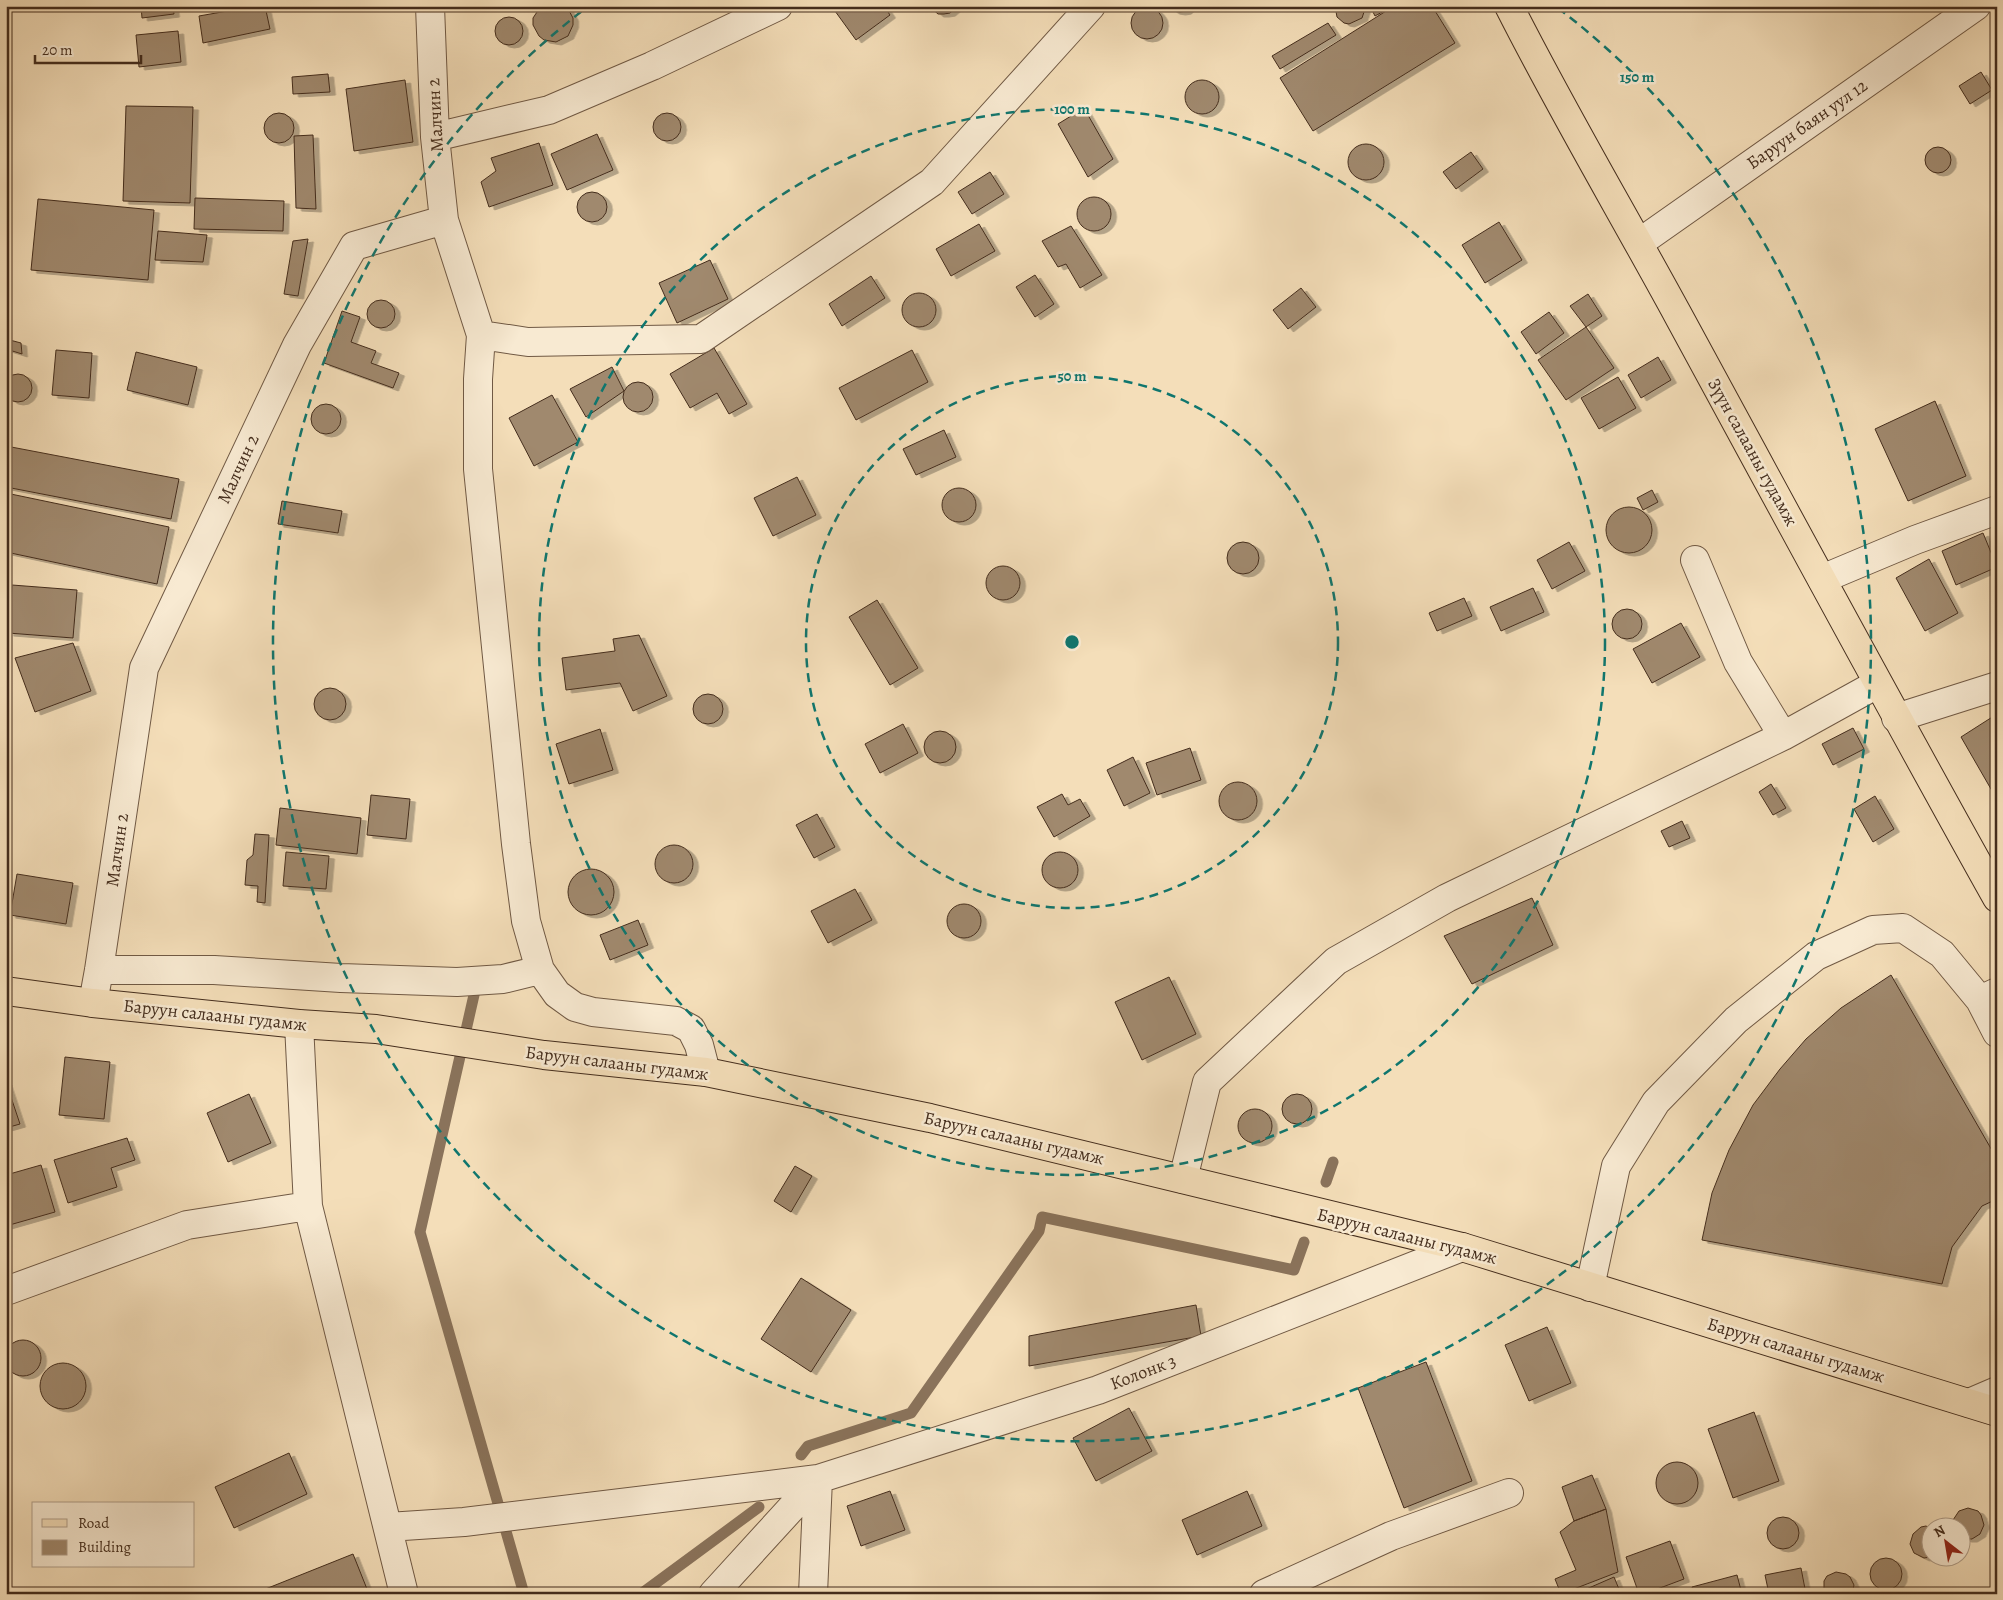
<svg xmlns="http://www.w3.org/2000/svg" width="2003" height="1600" viewBox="0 0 2003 1600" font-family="Alegreya,serif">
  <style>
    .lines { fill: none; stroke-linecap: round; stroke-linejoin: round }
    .stream { stroke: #8a735b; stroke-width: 11 }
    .building { fill: #a0896e; stroke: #442d1d; filter: url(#shadow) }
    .minor-casing { stroke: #705944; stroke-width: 30 }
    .major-casing { stroke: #442d1d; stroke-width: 30 }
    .minor { stroke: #f8ead2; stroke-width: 28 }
    .major { stroke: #f4deb9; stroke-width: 28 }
    .ring { fill: none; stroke: #0f766e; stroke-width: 2.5; stroke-dasharray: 9 6 }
    .labels { text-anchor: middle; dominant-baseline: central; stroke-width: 5; stroke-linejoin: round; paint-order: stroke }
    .street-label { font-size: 18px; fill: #442d1d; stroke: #f8ead2 }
    .centre { fill: #0f766e; stroke: #f8ead2; stroke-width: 2.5 }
    .ring-label { font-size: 15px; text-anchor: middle; font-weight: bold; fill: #0f766e; stroke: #f8ead2; stroke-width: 5; stroke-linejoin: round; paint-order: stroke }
  </style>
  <defs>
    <filter id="shadow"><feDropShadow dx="5.5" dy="3" stdDeviation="0" flood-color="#0004"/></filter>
  </defs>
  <rect width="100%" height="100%" fill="#f4deb9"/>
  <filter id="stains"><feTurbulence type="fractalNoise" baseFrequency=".004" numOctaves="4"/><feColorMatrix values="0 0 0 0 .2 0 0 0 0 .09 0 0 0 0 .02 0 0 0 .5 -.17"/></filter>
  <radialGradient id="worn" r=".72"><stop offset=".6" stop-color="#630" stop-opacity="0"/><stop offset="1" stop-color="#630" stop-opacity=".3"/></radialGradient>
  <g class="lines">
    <path class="stream" d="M474 995 420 1232 524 1594
      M1326 1182 1333 1162
      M801 1455 808 1446 911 1413 1039 1231 1042 1217 1294 1270 1304 1242
      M641 1594 759 1507"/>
  </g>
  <path class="building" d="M141 6H173L174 14 142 18Z
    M256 6H265L270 29 203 43 199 16Z
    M541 6 567 7 573 18V25L568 36 556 42 544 40 539 36 533 25V18Z
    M842 6H884L890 15 856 40 835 11Z
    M958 6 950 13 944 14H938L929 6Z
    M1167 6H1191L1186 11 1180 12 1174 11Z
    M1335 6H1365V9L1362 18 1349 24 1344 23 1337 17Z
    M1370 6H1393L1375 16Z
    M1394 6H1432L1455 43 1313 131 1280 78Z
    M1131 23a16 16 0 1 1 32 0a16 16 0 1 1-32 0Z
    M495 31a14 14 0 1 1 28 0a14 14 0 1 1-28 0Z
    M1328 23 1336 35 1280 69 1272 56Z
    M178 31 181 62 139 67 136 35Z
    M1981 72 1992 90 1970 104 1959 86Z
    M328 74 330 92 293 94 292 77Z
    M1185 97a17 17 0 1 1 34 0a17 17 0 1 1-34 0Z
    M405 80 413 142 354 151 346 89Z
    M126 106 193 107 190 203 123 201Z
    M1084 108 1113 159 1088 177 1058 124Z
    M264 128a15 15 0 1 1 30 0a15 15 0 1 1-30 0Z
    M653 127a14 14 0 1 1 28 0a14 14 0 1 1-28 0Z
    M597 134 613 170 567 190 551 154Z
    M313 135 316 209 296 208 294 136Z
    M539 143 553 185 489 207 481 182 496 171 491 158Z
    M1348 162a18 18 0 1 1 36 0a18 18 0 1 1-36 0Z
    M1925 160a13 13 0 1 1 26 0a13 13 0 1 1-26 0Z
    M1471 152 1483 169 1456 189 1443 172Z
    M990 172 1004 194 972 214 958 192Z
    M577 207a15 15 0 1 1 30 0a15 15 0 1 1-30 0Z
    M1077 214a17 17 0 1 1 34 0a17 17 0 1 1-34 0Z
    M195 198 284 201 283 231 194 229Z
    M38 199 154 210 148 280 31 270Z
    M1499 222 1522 260 1485 283 1462 245Z
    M979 224 995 251 951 276 936 249Z
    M1071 226 1102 275 1080 288 1066 264 1058 267 1042 241Z
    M158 231 207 235 203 262 155 260Z
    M308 239 298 296 284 294 293 241Z
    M710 260 728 299 677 323 659 283Z
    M1035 275 1054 304 1035 317 1016 287Z
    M871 276 885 298 842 326 829 304Z
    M1301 288 1316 307 1288 329 1273 310Z
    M902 310a17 17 0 1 1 34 0a17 17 0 1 1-34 0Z
    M1588 294 1602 316 1586 327 1570 306Z
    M367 314a14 14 0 1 1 28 0a14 14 0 1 1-28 0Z
    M342 311 360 317 351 342 376 351 371 363 399 373 393 388 324 363Z
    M1549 312 1564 333 1536 354 1521 332Z
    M1586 327 1614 368 1566 400 1538 360Z
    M6 339 21 343 22 354 6 349Z
    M714 348 747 404 729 414 717 393 690 408 670 374Z
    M56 350 92 353 89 398 52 395Z
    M912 350 928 382 856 420 839 388Z
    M136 352 197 367 188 405 127 390Z
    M1658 357 1671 380 1641 398 1628 375Z
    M612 367 624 391 586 417 570 389Z
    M4 388a14 14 0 1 1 28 0a14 14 0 1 1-28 0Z
    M1618 377 1636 408 1599 429 1581 398Z
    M623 397a15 15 0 1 1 30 0a15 15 0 1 1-30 0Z
    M552 395 578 442 534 466 509 418Z
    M1935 401 1966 476 1908 501 1875 429Z
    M311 419a15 15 0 1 1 30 0a15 15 0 1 1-30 0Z
    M944 430 956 457 916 475 903 449Z
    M6 446 179 479 171 519 6 487Z
    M797 477 816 515 773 536 754 498Z
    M942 505a17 17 0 1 1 34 0a17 17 0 1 1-34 0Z
    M1652 490 1658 502 1643 510 1637 498Z
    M6 493 169 527 157 584 6 552Z
    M282 501 342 511 338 533 278 524Z
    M1606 530a23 23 0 1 1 46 0a23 23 0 1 1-46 0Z
    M1983 533 1997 567 1956 585 1942 551Z
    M1569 542 1585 571 1552 589 1537 560Z
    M1227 558a16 16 0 1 1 32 0a16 16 0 1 1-32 0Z
    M1929 559 1958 613 1925 631 1896 578Z
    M986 583a17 17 0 1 1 34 0a17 17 0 1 1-34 0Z
    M12 585 77 590 73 638 8 633Z
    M1533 588 1544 612 1501 631 1490 607Z
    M1464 598 1472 616 1437 631 1429 613Z
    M877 600 918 668 890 685 849 617Z
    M1612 624a15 15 0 1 1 30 0a15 15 0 1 1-30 0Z
    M1681 623 1700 657 1652 683 1633 649Z
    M639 635 667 696 633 711 620 683 566 690 562 658 615 651 613 639Z
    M73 643 91 691 35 712 15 658Z
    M314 704a16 16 0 1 1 32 0a16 16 0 1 1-32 0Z
    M693 709a15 15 0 1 1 30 0a15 15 0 1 1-30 0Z
    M1997 714V796H1995L1961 737Z
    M903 724 918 753 880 773 865 744Z
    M1853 728 1864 749 1833 765 1822 744Z
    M600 729 613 770 569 784 556 744Z
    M924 747a16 16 0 1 1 32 0a16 16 0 1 1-32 0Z
    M1190 748 1201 780 1157 795 1146 763Z
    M1133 757 1150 793 1124 806 1107 770Z
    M1219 801a19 19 0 1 1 38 0a19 19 0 1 1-38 0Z
    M1771 784 1786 808 1773 815 1759 792Z
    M1062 794 1068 805 1080 799 1090 816 1054 837 1037 807Z
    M371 795 410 799 406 839 367 835Z
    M1875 796 1894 829 1873 842 1854 809Z
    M280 808 361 818 357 854 276 845Z
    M817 814 835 847 814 858 796 825Z
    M1682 821 1690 838 1669 847 1661 831Z
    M255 834 269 835 265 903 257 902 258 886 245 885 247 860 253 855Z
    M655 864a19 19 0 1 1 38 0a19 19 0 1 1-38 0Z
    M286 852 329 856 326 889 283 886Z
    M1042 870a18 18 0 1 1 36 0a18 18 0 1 1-36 0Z
    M568 892a23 23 0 1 1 46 0a23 23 0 1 1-46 0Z
    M17 874 73 883 66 924 10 915Z
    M855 889 872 920 828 943 811 911Z
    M1532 898 1553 945 1472 984 1444 936Z
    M947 921a17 17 0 1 1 34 0a17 17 0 1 1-34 0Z
    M638 920 648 945 610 960 600 935Z
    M1891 975 1997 1159V1199L1982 1206 1952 1247 1942 1284 1702 1240 1712 1193 1729 1150 1753 1105 1780 1069 1806 1039 1841 1008Z
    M1169 977 1196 1034 1142 1060 1115 1002Z
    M65 1057 110 1062 104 1119 59 1115Z
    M6 1082 20 1124 6 1128Z
    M1282 1109a15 15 0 1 1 30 0a15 15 0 1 1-30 0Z
    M249 1094 271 1143 228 1162 207 1113Z
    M1238 1126a17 17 0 1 1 34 0a17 17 0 1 1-34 0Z
    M127 1138 135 1160 111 1168 117 1187 68 1203 54 1160Z
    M41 1165 55 1212 6 1226V1175Z
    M795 1166 812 1176 791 1212 774 1201Z
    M801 1278 851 1310 811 1372 761 1339Z
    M1196 1305 1201 1336 1029 1366V1336Z
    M1547 1327 1571 1383 1529 1401 1505 1345Z
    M5 1358a18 18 0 1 1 36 0a18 18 0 1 1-36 0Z
    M1426 1362 1472 1481 1404 1508 1358 1388Z
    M40 1386a23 23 0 1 1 46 0a23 23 0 1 1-46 0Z
    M1129 1408 1152 1451 1096 1481 1073 1438Z
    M1754 1412 1779 1481 1733 1498 1708 1429Z
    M289 1453 307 1494 234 1528 215 1487Z
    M1656 1483a21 21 0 1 1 42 0a21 21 0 1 1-42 0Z
    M1592 1475 1606 1509 1574 1521 1562 1487Z
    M890 1491 905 1530 861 1546 847 1506Z
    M1247 1491 1262 1526 1197 1555 1182 1520Z
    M1968 1508 1978 1511 1981 1515 1984 1525 1980 1534 1972 1539H1966L1960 1537V1528H1953L1952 1525 1953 1520 1959 1511Z
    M1606 1509 1618 1572 1561 1594 1555 1579 1576 1570 1560 1532 1574 1521Z
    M1767 1533a16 16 0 1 1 32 0a16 16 0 1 1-32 0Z
    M1926 1526 1930 1528V1557L1924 1558 1914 1553 1910 1544 1913 1534 1921 1527Z
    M1670 1541 1684 1579 1644 1594H1639L1626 1557Z
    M353 1554 369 1594H253Z
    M1870 1574a16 16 0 1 1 32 0a16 16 0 1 1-32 0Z
    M1801 1568 1806 1594H1769L1765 1575Z
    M1836 1572 1846 1574 1850 1577 1854 1585 1852 1594H1824V1581L1827 1576Z
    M1737 1575 1742 1594H1694L1692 1587Z
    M1614 1577 1621 1594H1575Z"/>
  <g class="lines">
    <defs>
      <path id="minor" d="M435 137 549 110 652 66 778 6
        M444 220 481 335 528 342 701 339 932 182 1091 6
        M1639 243 1976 6
        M481 335 478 379V469L516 844 526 921 540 970 557 994 575 1007 593 1012 676 1021 691 1029 699 1045 706 1072
        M1695 560 1738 662 1783 736
        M1822 579 1915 540 1997 510
        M1896 718 1997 686
        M99 970H214L341 978 457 982 503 979 540 970
        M1995 993 1980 1000 1997 1033
        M93 1003 99 970 144 668 297 345 354 246 444 220 435 137 430 6
        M299 1024 308 1206 404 1594
        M1183 1179 1207 1082 1336 961 1447 898 1783 736 1877 684
        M1590 1287 1616 1166 1656 1102 1736 1020 1816 956 1873 930 1903 928 1942 954 1980 1000
        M6 1291 187 1225 308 1206
        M1969 1403 1997 1391
        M388 1527 464 1522 818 1479 1098 1390 1462 1247
        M713 1594 818 1479
        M813 1594 818 1479
        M1264 1594 1391 1536 1509 1493"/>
      <path id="major" d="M1509 6C1562 111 1622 212 1678 315 1784 510 1889 705 1997 898
        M6 991 93 1003 299 1024 376 1029 544 1055 706 1072 930 1118 1462 1247 1997 1412"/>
    </defs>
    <use href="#minor" class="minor-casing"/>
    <use href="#major" class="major-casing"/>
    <use href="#minor" class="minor"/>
    <use href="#major" class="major"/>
  </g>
  <g class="ring">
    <circle cx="1072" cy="642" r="266"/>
    <circle cx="1072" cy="642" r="533"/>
    <path d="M1558 8A799 799 0 1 1 586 8"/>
  </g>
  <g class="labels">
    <g class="street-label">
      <text transform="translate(435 115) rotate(-93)">Малчин 2</text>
      <text transform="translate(1807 124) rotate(-35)">Баруун баян уул 12</text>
      <text transform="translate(1753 452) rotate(61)">Зүүн салааны гудамж</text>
      <text transform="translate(238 469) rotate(-65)">Малчин 2</text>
      <text transform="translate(117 850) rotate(-82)">Малчин 2</text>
      <text transform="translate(215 1015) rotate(6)">Баруун салааны гудамж</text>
      <text transform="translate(617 1063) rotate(7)">Баруун салааны гудамж</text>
      <text transform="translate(1014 1138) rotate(13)">Баруун салааны гудамж</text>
      <text transform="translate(1407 1236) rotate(14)">Баруун салааны гудамж</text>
      <text transform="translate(1796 1350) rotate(17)">Баруун салааны гудамж</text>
      <text transform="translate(1143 1372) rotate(-21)">Колонк 3</text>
    </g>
  </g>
  <circle cx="1072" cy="642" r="8" class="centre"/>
  <g class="ring-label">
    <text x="1637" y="82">150 m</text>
    <text x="1072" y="114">100 m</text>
    <text x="1072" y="381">50 m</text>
  </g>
  <rect width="2003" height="1600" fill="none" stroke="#f4deb9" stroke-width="25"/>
  <rect x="8" y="8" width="1988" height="1585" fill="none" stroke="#442d1d" stroke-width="2.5"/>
  <rect x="12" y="12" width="1978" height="1575" fill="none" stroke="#442d1d"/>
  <rect x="32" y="1502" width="162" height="65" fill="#f8ead2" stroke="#b09e8a"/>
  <rect x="42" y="1519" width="25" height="8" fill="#f4deb9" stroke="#b09e8a"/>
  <text x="78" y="1528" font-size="15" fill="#442d1d">Road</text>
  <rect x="42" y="1540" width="25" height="15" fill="#a0896e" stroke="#b09e8a"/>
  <text x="78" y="1552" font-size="15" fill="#442d1d">Building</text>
  <g transform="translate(1946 1542) rotate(329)"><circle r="24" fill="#f8ead2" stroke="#b09e8a"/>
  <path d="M0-4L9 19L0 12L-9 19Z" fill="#8f2418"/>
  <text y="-8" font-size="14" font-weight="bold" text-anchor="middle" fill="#442d1d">N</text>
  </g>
  <path d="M35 55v8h106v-8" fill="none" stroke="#442d1d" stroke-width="2.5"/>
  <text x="42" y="55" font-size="15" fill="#442d1d" stroke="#f8ead2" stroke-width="4" paint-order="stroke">20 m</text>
  <rect width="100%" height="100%" filter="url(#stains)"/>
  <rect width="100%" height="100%" fill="url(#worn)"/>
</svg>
